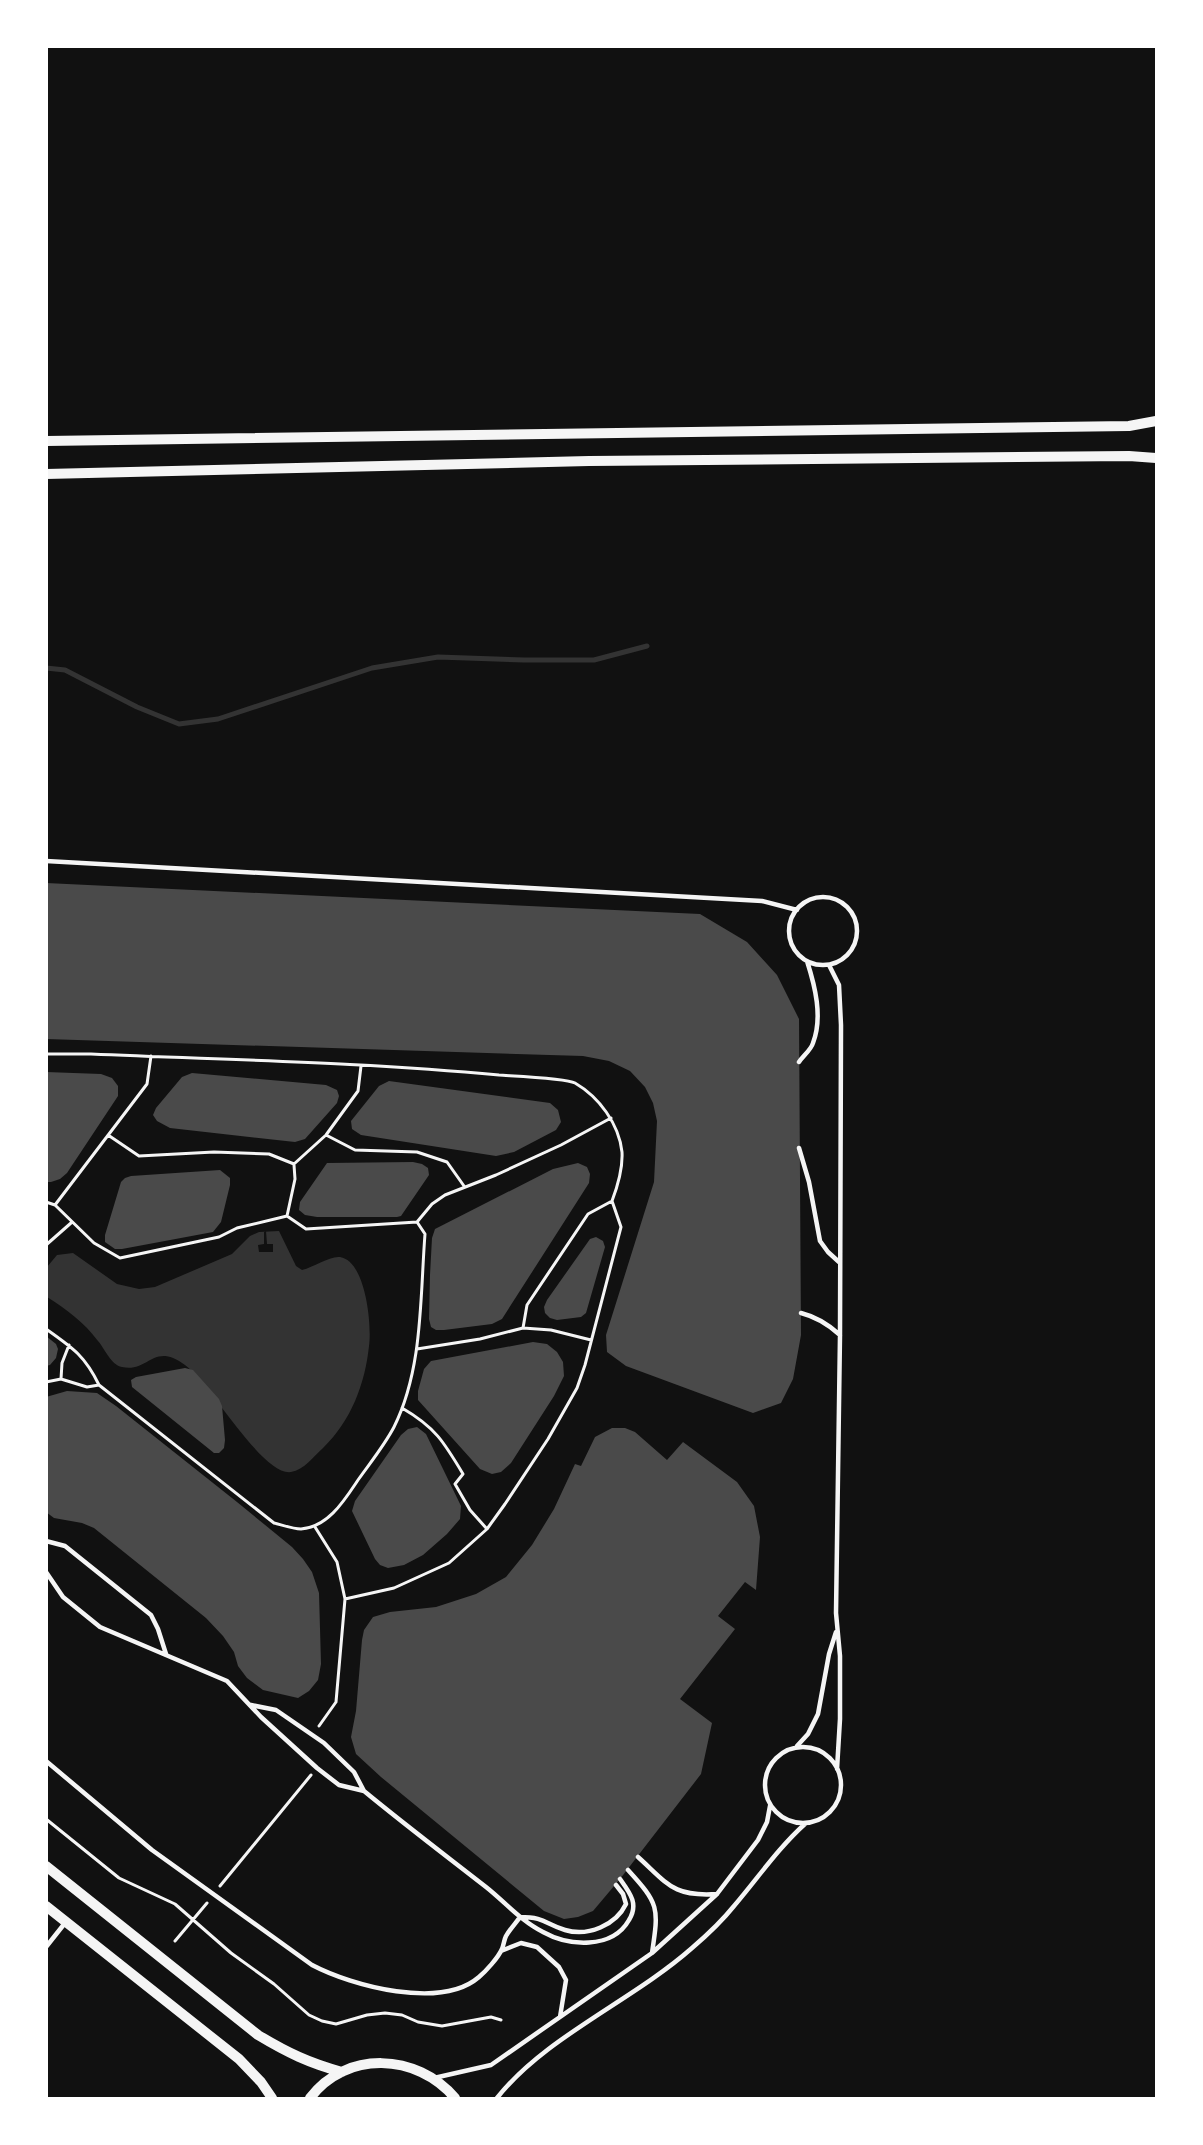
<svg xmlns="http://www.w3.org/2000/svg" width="1203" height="2145" viewBox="0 0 1203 2145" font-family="Montserrat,sans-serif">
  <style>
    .water { fill: #333 }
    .pier { fill: #111 }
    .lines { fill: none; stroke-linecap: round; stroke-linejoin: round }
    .stream { stroke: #333; stroke-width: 5 }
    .building { fill: #4a4a4a }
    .path { stroke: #f5f5f5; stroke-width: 3 }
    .service { stroke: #f5f5f5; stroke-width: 4.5 }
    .tertiary { stroke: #f5f5f5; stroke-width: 10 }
  </style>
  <rect width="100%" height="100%" fill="#111"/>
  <path class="water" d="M279 1231 296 1266 302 1270C314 1267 329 1256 340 1257 366 1261 372 1326 369 1346 365 1384 351 1421 323 1448 314 1456 304 1470 291 1472 262 1476 211 1384 185 1365 153 1341 149 1373 122 1367 111 1365 105 1349 98 1341 84 1322 66 1309 47 1297V1267L57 1255 73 1253 117 1284 139 1289 155 1287 232 1254 250 1236 259 1232Z"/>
  <path class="pier" d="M266 1231 267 1244H273V1252H259L258 1245 264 1244V1232Z"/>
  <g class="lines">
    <path class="stream" d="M46 668 65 670 137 707 179 724 218 719 372 668 438 657 524 660H594L647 646"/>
  </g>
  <path class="building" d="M46 883 700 914 747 942 777 975 799 1019 801 1335 793 1379 781 1403 753 1413 626 1366 607 1352 606 1335 654 1182 657 1121 653 1103 645 1087 630 1071 609 1061 583 1056 46 1039Z
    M46 1072 101 1074 112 1078 118 1086V1096L67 1173 60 1179 51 1182H46Z
    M192 1073 326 1085 337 1090 339 1096 337 1103 305 1139 295 1142 170 1128 157 1121 153 1115 156 1108 182 1077Z
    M389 1081 550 1103 558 1110 561 1122 556 1130 514 1152 496 1156 361 1135 352 1129 351 1121 379 1086Z
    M413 1162 422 1164 428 1168 429 1175 401 1216 397 1217H317L305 1215 299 1210 300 1202 327 1163Z
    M578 1163 587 1167 590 1174 589 1183 502 1319 492 1324 444 1330H436L431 1327 429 1319 430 1275 432 1238 435 1229 553 1169Z
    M220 1170 230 1178V1185L221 1222 213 1232 122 1249H115L105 1242V1235L118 1192 121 1182 125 1178 131 1176Z
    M596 1237 603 1241 605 1247 586 1313 581 1317 557 1320 550 1318 545 1313 544 1307 547 1300 590 1239Z
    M46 1336 56 1344 58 1349 56 1358 50 1365 46 1366Z
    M533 1342 547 1344 557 1352 563 1362 564 1376 554 1396 511 1463 501 1472 492 1474 480 1469 418 1400V1391L424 1369 431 1361Z
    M185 1368 193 1370 219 1399 222 1406 225 1440 224 1448 219 1453H214L132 1387 131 1380 136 1377Z
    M67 1391 97 1393 116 1406 237 1502 292 1547 303 1559 312 1572 319 1593 321 1664 318 1680 309 1691 298 1698 263 1690 247 1678 238 1666 234 1652 223 1636 206 1618 94 1528 82 1523 54 1518 46 1512V1397Z
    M417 1427 426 1434 461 1506 460 1519 447 1534 423 1555 404 1565 388 1568 380 1565 375 1559 352 1511 355 1501 401 1435 408 1429Z
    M612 1428H625L635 1432 667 1460 683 1442 737 1482 754 1506 760 1537 756 1590 745 1582 718 1616 735 1629 680 1699 712 1723 701 1774 620 1879 593 1911 578 1917 564 1919 544 1911 381 1777 356 1754 351 1737 356 1711 362 1640 364 1630 373 1617 390 1612 436 1607 476 1594 506 1577 532 1545 554 1509 575 1464 581 1466 595 1437Z"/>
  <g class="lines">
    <path class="path" d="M46 1054H91C227 1060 364 1062 499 1075 513 1076 566 1078 575 1083 599 1097 619 1124 622 1152 623 1169 618 1185 612 1201
      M108 1135 139 1156 214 1152 269 1154 294 1164 326 1135 358 1091 361 1066
      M326 1135 355 1150 417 1152 447 1162 464 1186
      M46 1202 55 1205 94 1243 120 1258 219 1237 237 1228 287 1216 306 1229 417 1222 425 1234C420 1298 423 1369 394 1427 384 1446 370 1463 358 1480 344 1501 328 1527 301 1529 293 1529 282 1525 274 1523L99 1385C85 1356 73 1348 46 1329
      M55 1205 147 1084 151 1056
      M287 1216 295 1179 294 1165
      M417 1222 432 1204 445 1195 496 1175 561 1145 611 1118
      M46 1245 71 1223
      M417 1349 480 1339 523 1328 551 1330 591 1340
      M61 1379 62 1363 69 1345
      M46 1382 61 1379 87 1387 99 1385
      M402 1408C435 1427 444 1442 463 1474L455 1484 470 1510 487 1529
      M315 1527 337 1562 345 1599 336 1702 319 1726
      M345 1599 394 1588 449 1563 487 1529 505 1504 548 1439 577 1388 585 1365 621 1227 612 1201 588 1214 527 1305 523 1328
      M46 1819 119 1878 175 1904 231 1953 274 1984 309 2015 322 2021 336 2024 367 2015 385 2013 402 2015 418 2022 442 2026 491 2017 501 2020
      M220 1886 311 1775
      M175 1941 207 1903"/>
    <path class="service" d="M46 861 762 901 797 910
      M789 931a34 34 0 1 1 68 0a34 34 0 1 1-68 0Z
      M829 965 839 985 841 1025 840 1335 836 1613 840 1656V1719L837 1769
      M799 1062C803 1056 811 1050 813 1043 823 1017 815 986 807 961
      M799 1148 809 1182 820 1241 828 1252 839 1262
      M801 1313C817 1317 828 1324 840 1335
      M46 1541 65 1546 151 1615 158 1629 166 1654
      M46 1572 63 1597 100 1627 227 1681 261 1717 317 1768 339 1785 364 1791C404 1824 445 1855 486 1887 505 1902 521 1921 543 1932 568 1946 612 1950 629 1920 639 1904 630 1893 620 1879
      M251 1705 276 1710 324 1743 354 1772 364 1791
      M797 1746 808 1734 818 1714 829 1654 836 1632
      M765 1785a38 38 0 1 1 76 0a38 38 0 1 1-76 0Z
      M46 1761 152 1850 312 1965C352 1986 441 2010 479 1977 486 1971 498 1958 502 1949 504 1944 504 1940 506 1936 510 1929 516 1923 520 1917
      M638 1857C668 1884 673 1897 717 1894
      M628 1870C659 1904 659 1907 652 1953
      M520 1917C545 1917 545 1924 565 1930 588 1937 616 1925 626 1904L623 1894 616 1885
      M46 1947 65 1923
      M501 1951 521 1943 537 1947 559 1967 566 1980 560 2017
      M434 2078 491 2065 652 1953 717 1894 758 1840 767 1822 770 1806
      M497 2098C545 2037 632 2001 692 1948 706 1936 722 1921 734 1906 758 1878 778 1848 806 1823"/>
    <path class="tertiary" d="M46 441 1129 426 1156 421
      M46 474 589 461 1129 456 1156 458
      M46 1866 258 2035C288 2053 309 2063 342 2072
      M46 1906 239 2059 261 2082 272 2098
      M310 2098C346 2050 417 2053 455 2098"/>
  </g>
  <rect width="1203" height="2145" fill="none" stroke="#ffffff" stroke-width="96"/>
</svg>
